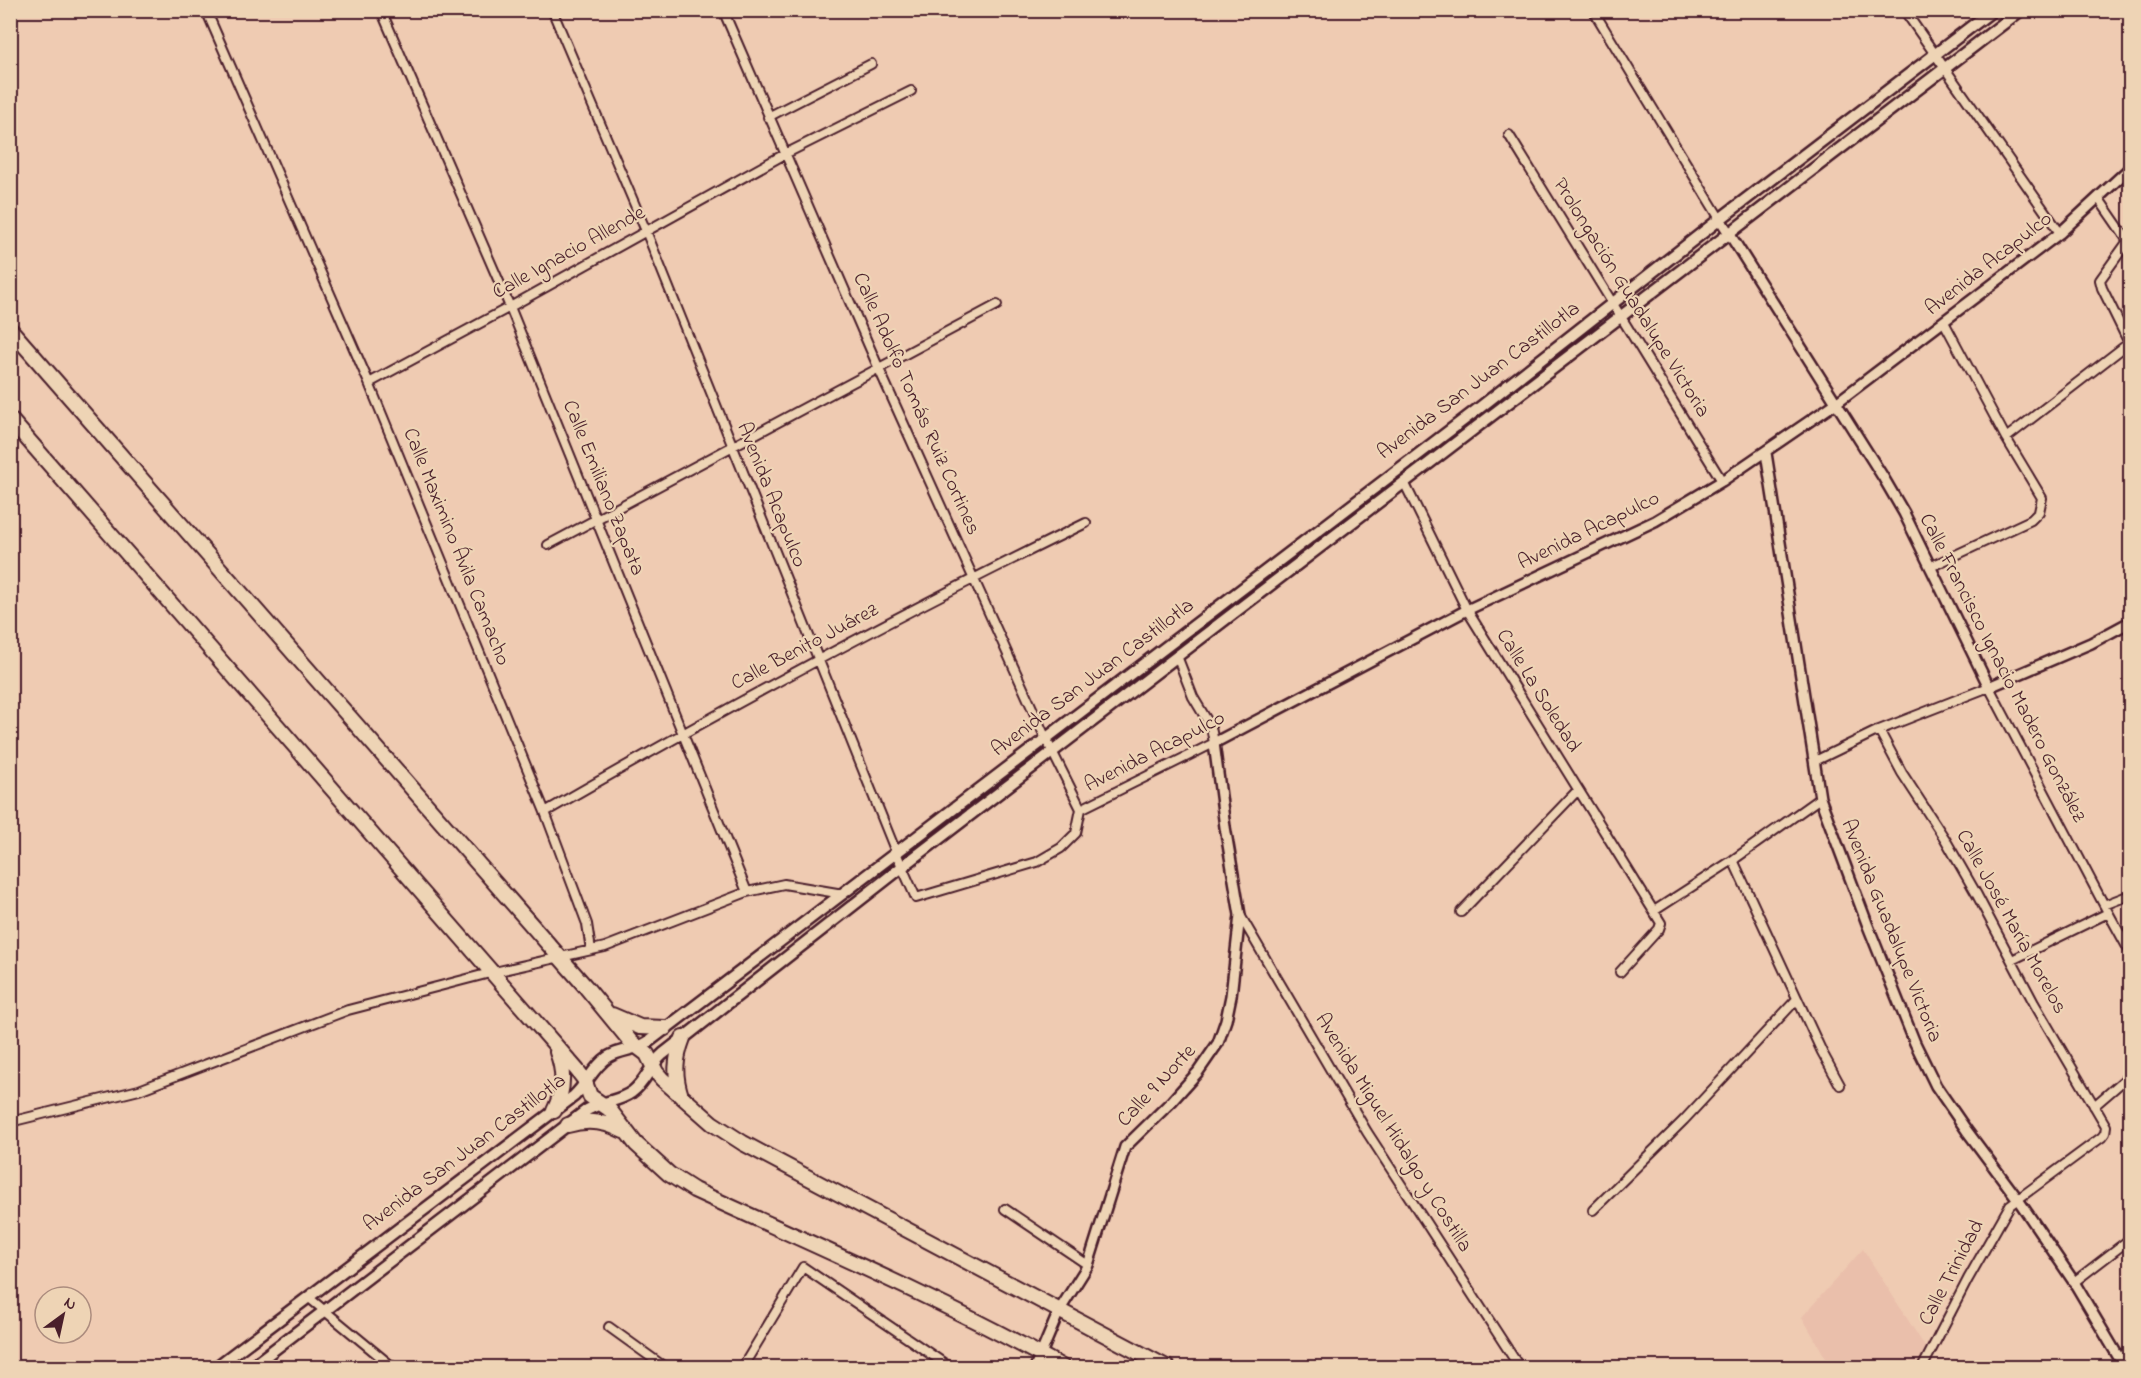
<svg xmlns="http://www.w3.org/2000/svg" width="2141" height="1378" viewBox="0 0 2141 1378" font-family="'Indie Flower',sans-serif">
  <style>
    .built { fill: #eabfab }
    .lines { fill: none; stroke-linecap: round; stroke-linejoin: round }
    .minor-casing { stroke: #4a1f2b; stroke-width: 12 }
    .tertiary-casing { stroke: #4a1f2b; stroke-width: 14 }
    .secondary-casing { stroke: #4a1f2b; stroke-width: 15 }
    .trunk-casing { stroke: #4a1f2b; stroke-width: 18 }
    .minor { stroke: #eed4b5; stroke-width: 8 }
    .tertiary { stroke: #eed4b5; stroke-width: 9 }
    .secondary { stroke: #eed4b5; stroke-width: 10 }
    .trunk { stroke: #eed4b5; stroke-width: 14 }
    .labels { text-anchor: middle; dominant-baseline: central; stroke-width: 4.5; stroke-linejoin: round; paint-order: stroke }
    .street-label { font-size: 21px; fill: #4a1f2b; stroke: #eed4b5 }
  </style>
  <rect width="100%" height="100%" fill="#efcbb2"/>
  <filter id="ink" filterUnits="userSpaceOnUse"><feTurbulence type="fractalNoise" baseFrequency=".0167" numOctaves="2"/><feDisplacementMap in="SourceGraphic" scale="12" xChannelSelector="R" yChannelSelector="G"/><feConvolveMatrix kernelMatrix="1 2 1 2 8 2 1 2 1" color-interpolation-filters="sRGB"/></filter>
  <g filter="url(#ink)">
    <path class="built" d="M1863 1249 1929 1353 1921 1367H1831L1802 1317Z"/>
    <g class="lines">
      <defs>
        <path id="minor" d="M206 10 369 383 545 812 587 924 591 950
          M381 10 510 307 747 892
          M552 10 646 231 902 867 916 898 1037 862 1061 848 1076 833 1081 809
          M723 10 879 369 1046 739 1081 809
          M1593 10 1720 219
          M1904 10 2060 233
          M768 117 871 64
          M1509 135 1722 481
          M2099 199 2128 241
          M2128 241 2100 280 2102 288 2130 345
          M369 383 510 307 785 154 911 91
          M2006 438 2129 343
          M1404 482 1467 610 1661 923 1659 929 1620 972
          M548 545 997 305
          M1930 567 2031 520 2039 512 2042 498 2006 438 1944 322
          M1879 730 1902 773 1945 839 1977 895 2034 1003 2106 1126 2105 1133 2102 1137 2010 1205 1968 1279 1922 1368
          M1815 761 1879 730 1989 687 2104 905 2130 952
          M1081 809 1214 743 1211 727 1193 697 1177 656
          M545 812C722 710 902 612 1086 523
          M1733 860 1822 1052 1840 1085
          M2104 905 2130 895
          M1654 911 1733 860 1820 798
          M1461 912 1578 790
          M1240 915 1367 1132 1520 1368
          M2012 960 2108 913
          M2094 1106 2130 1075
          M10 1122 139 1090 348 1010 490 973 605 947 747 892 784 884 843 894
          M1005 1209 1088 1265
          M1593 1210 1684 1120 1797 999
          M2074 1282 2130 1239
          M308 1297 394 1368
          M609 1327 666 1368
          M2120 1358 2130 1350
          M742 1368 803 1267 951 1368"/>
        <path id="tertiary" d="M1720 219 1883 477 1904 513 1989 687 2091 643 2130 622
          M1766 453 1820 798 1868 926 1915 1043 1936 1086 1967 1131 2017 1198 2074 1282 2125 1368
          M1035 1368 1059 1311 1088 1265 1125 1147 1172 1101 1198 1072 1218 1043 1226 1020 1231 996 1240 915 1225 827 1214 743 1467 610 1655 521 1722 481 1836 403 2060 233 2130 168"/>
        <path id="secondary" d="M215 1368 574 1096C587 1084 593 1067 608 1057 621 1049 636 1050 648 1042L1478 409 1720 219 1993 10
          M250 1368 587 1110C602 1101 619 1102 632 1092 646 1082 650 1065 663 1054L902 867 2021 10"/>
        <path id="trunk" d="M10 329 585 986 631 1042 647 1054 656 1072 662 1079 712 1123 743 1143 1168 1368
          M10 419 577 1070 584 1079 590 1096 609 1109 636 1144 669 1174 694 1190C818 1247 945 1301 1064 1368
          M612 1015 640 1027 665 1028
          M681 1096C674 1075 675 1059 683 1038
          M554 1111C564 1091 565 1073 557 1052
          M568 1125C588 1119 605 1121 623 1131"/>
      </defs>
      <use href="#minor" class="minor-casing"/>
      <use href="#tertiary" class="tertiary-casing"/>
      <use href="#secondary" class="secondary-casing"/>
      <use href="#trunk" class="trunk-casing"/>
      <use href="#minor" class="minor"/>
      <use href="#tertiary" class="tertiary"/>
      <use href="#secondary" class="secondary"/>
      <use href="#trunk" class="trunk"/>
    </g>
  </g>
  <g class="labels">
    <g class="street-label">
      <text transform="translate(569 253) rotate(-29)">Calle Ignacio Allende</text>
      <text transform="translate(1989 264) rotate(-38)">Avenida Acapulco</text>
      <text transform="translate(1631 298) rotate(58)">Prolongación Guadalupe Victoria</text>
      <text transform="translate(1479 381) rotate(-37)">Avenida San Juan Castillotla</text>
      <text transform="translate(916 404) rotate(66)">Calle Adolfo Tomás Ruiz Cortines</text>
      <text transform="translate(603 488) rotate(68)">Calle Emiliano Zapata</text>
      <text transform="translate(771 495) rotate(68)">Avenida Acapulco</text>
      <text transform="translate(1589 531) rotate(-26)">Avenida Acapulco</text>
      <text transform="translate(456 547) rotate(68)">Calle Maximino Ávila Camacho</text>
      <text transform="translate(805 647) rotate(-28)">Calle Benito Juárez</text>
      <text transform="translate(2002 668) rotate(63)">Calle Francisco Ignacio Madero González</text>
      <text transform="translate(1093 678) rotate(-37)">Avenida San Juan Castillotla</text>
      <text transform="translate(1538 691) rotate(58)">Calle La Soledad</text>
      <text transform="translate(1155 752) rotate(-27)">Avenida Acapulco</text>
      <text transform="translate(2011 922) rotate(61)">Calle José María Morelos</text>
      <text transform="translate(1891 931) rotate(68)">Avenida Guadalupe Victoria</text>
      <text transform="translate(1157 1086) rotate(-47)">Calle 9 Norte</text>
      <text transform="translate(1393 1133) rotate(58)">Avenida Miguel Hidalgo y Costilla</text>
      <text transform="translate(465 1153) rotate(-37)">Avenida San Juan Castillotla</text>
      <text transform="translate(1952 1273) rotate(-62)">Calle Trinidad</text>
    </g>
  </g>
  <rect width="2141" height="1378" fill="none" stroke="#eed4b5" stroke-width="36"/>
  <rect x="18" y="18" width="2105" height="1342" fill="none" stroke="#4a1f2b" stroke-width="2" filter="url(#ink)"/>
  <g transform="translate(63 1315) rotate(33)"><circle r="28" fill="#eed4b5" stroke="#ac8c7e" stroke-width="1.5"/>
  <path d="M0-4.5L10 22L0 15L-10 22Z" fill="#4a1f2b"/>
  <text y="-9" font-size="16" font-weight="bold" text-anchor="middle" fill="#4a1f2b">N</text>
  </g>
</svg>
